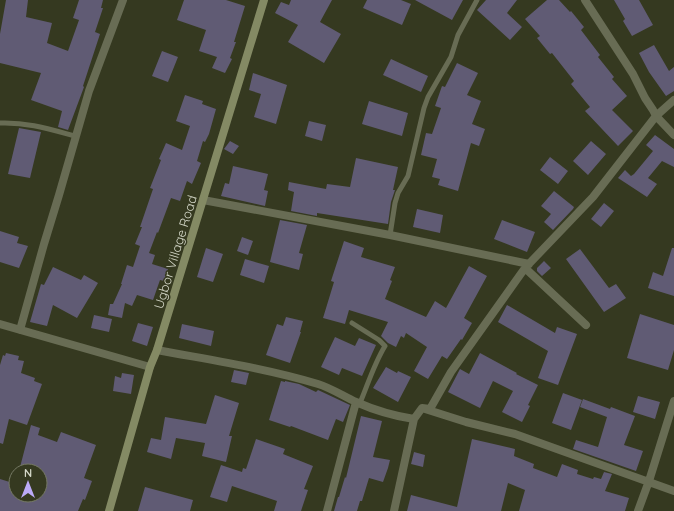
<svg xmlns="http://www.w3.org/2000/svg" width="674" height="511" viewBox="0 0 674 511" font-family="Quicksand,sans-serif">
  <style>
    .building { fill: #605b74 }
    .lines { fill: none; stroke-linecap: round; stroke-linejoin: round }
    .lane { stroke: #686c54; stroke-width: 5 }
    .street { stroke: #686c54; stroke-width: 8 }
    .secondary { stroke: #848a64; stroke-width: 8 }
    .labels { text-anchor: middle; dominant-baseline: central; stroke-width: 3; stroke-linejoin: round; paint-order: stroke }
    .street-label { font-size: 13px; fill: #d5d8c9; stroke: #353920 }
  </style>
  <rect width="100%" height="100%" fill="#353920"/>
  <path class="building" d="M6 0H28L26 17 52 23 47 43 68 51 79 20 73 18 79 0H103L101 8H103L95 32 100 34 83 86 84 87 68 130 58 127 62 111 31 100 41 73 0 63V34Z
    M184 0H226L245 6 234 42H236L230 58 232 59 225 73 212 68 217 57 199 51 206 30 177 20Z
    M291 0H332L320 22 341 34 324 63 288 42 298 25 275 13 281 2 289 5Z
    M367 0H401L411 4 402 25 363 8Z
    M415 0H463L452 20Z
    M486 0H517L507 13 522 27 510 40 477 10Z
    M547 0H559L570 12 571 11 584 27 581 30 600 55 598 57 614 77 612 79 627 96 612 110 633 131 618 146 585 111 590 107 571 84 574 81 552 53 550 54 537 38 540 36 525 19Z
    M614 0H639L653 25 632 36 623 21 625 19Z
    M654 45 669 71 674 67V91L666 96 649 72 639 53Z
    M162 51 178 57 168 82 152 76Z
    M391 59 428 76 421 92 383 75Z
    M457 63 478 73 467 95 481 101 472 124 485 129 479 146 471 143 458 191 438 185 440 179 432 177 437 159 421 155 426 133 432 134 441 108 435 106 442 86 445 87Z
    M253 73 287 85 276 124 254 117 261 94 249 90Z
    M185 95 203 101 202 104 216 109 209 134 205 142 203 141 197 161 201 163 192 184 187 181 180 201 171 198 158 233 157 232 149 253 155 255 152 264 168 269 164 281 160 280 153 300 137 295 132 306 125 303 122 318 108 315 110 304H113L122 284H121L127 265 133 267 140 246 135 244 142 227H140L153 189 150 188 161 160 159 159 166 143 182 150 190 126 176 121Z
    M369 101 408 113 402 136 362 124Z
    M309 121 326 125 322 141 305 136Z
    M19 128 41 132 30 178 8 174Z
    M655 135 674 149V167L662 161 648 178 657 184 647 197 618 178 625 170 631 176 634 174 653 151 646 145Z
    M230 141 239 146 233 154 224 149Z
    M591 141 606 154 588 175 573 161Z
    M550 157 568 171 558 184 540 170Z
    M356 158 398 167 393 190H395L391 202 388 224 317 213V216L291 211 294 192 288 190 289 182 326 189 327 184 350 187Z
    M233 166 268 174 264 190 268 191 265 206 221 196 225 183 229 184Z
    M554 191 574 207 573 209 553 230 544 222 551 214 541 206Z
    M604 203 614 211 601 227 591 219Z
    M417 209 443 215 440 233 413 227Z
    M280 220 307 225 299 253 303 254 299 270 270 262Z
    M502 220 535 232 527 252 494 239Z
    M0 231 19 237 17 243 28 246 19 268 0 262Z
    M242 237 253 241 248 255 237 251Z
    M344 241 364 248 361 257 395 267 390 280 392 281 385 299 426 317 435 301 446 308 469 266 487 276 464 318 472 323 462 340 461 339 447 359 442 356 428 379 414 371 427 347 406 333 404 338 401 336 396 347 388 343 381 336 388 322 349 310 345 324 323 318 334 282 331 281Z
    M206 248 223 254 213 282 197 277Z
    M672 248H674V296L648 288 653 272 663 276Z
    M580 249 609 288 616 284 626 298 604 312 566 259Z
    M245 259 269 266 264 283 240 275Z
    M544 261 551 268 542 276 537 271V268Z
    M53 267 81 280 84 275 98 283 77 318 53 305 47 326 30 322 41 284 44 285Z
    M507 305 555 333 557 327 577 334 558 385 538 378 548 351 498 322Z
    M640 314 674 325V350L668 370 627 358Z
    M94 315 112 319 109 332 91 328Z
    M286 317 303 321 300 332H301L290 363 266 355 277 324 283 326Z
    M138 323 153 327 147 346 132 341Z
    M182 324 214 331 211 346 179 338Z
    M335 337 355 346 359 338 376 345 362 376 342 368 339 375 321 367Z
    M6 353 19 356 18 360 24 361 21 373 35 378 34 381 42 384 27 425 9 419 3 444 0 443V365L3 355 5 356Z
    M480 353 517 373 516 374 538 385 528 405 530 406 522 422 502 412 513 391 493 381 480 408 448 392 460 369 469 374Z
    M386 367 397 373 398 371 411 377 398 402 373 388Z
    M234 370 249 373 246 385 231 382Z
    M122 373 134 375 131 394 113 391 115 376 121 378Z
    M281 381 285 382V381L299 384 316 392 318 390 350 405 343 422 336 419 328 440 291 426 290 427 269 420Z
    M563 393 582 400 571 430 552 423Z
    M215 395 239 403 229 436H232L226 462 202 456 205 443 176 438 171 459 147 452 151 438 161 440 165 417 206 424Z
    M638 396 660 402 655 419 633 412Z
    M583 399 610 409 611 407 635 416 624 445 643 451 636 471 573 449 576 440 598 447 607 417 580 407Z
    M361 416 382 421 373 457 390 460 388 468 383 482 369 478 362 501H360L357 511H334L338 497H339L345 477 346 478Z
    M31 425 40 428 38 435 57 442 61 432 96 445 84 478 92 481 85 500 83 499 78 511H0V479L16 484V495H40V471H19Z
    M256 439 285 449 283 454 313 466 304 489 308 490 301 511H274L277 501 232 486 227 502 210 497 221 465 242 472 243 468 246 469Z
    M472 439 515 449 514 456 534 464 533 468 557 477 562 464 578 470 577 474 593 479 594 477 601 479 604 472 612 474 605 491 629 498 625 511H519L525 490 508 483 501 511H407L411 495 457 507Z
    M414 452 425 455 423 467 411 464Z
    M145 487 193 500 190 511H138Z"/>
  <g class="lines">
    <path class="lane" d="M0 123C27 122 49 129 75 136
      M390 235 395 203 398 193 408 176 424 108 428 97 451 57 458 35 477 0
      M352 323 379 340 385 346C374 364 368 384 360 403"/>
    <path class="street" d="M585 0 633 74 645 98 653 110 656 116 674 135
      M203 200 390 235 529 264
      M525 268 586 325
      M0 324 150 367
      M20 330 44 244 59 195 89 91 123 0
      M157 350C210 360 265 368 318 384 331 388 343 396 356 402 374 410 394 416 414 419L422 408 430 409 451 372 525 268 593 197 656 116 674 100
      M425 409 466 422 515 434 674 491
      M327 511 356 402
      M394 511 414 419
      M638 511 649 481 674 401"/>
    <path class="secondary" d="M109 511 150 367 157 350 264 0"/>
  </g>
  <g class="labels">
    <g class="street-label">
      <text transform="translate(175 252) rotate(-73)">Ugbor Village Road</text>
    </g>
  </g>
  <g transform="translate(28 483)"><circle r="19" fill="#353920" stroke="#757964"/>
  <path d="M0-3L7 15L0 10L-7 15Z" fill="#bbaaf6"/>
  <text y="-6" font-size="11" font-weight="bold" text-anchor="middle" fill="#d5d8c9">N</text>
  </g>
</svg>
